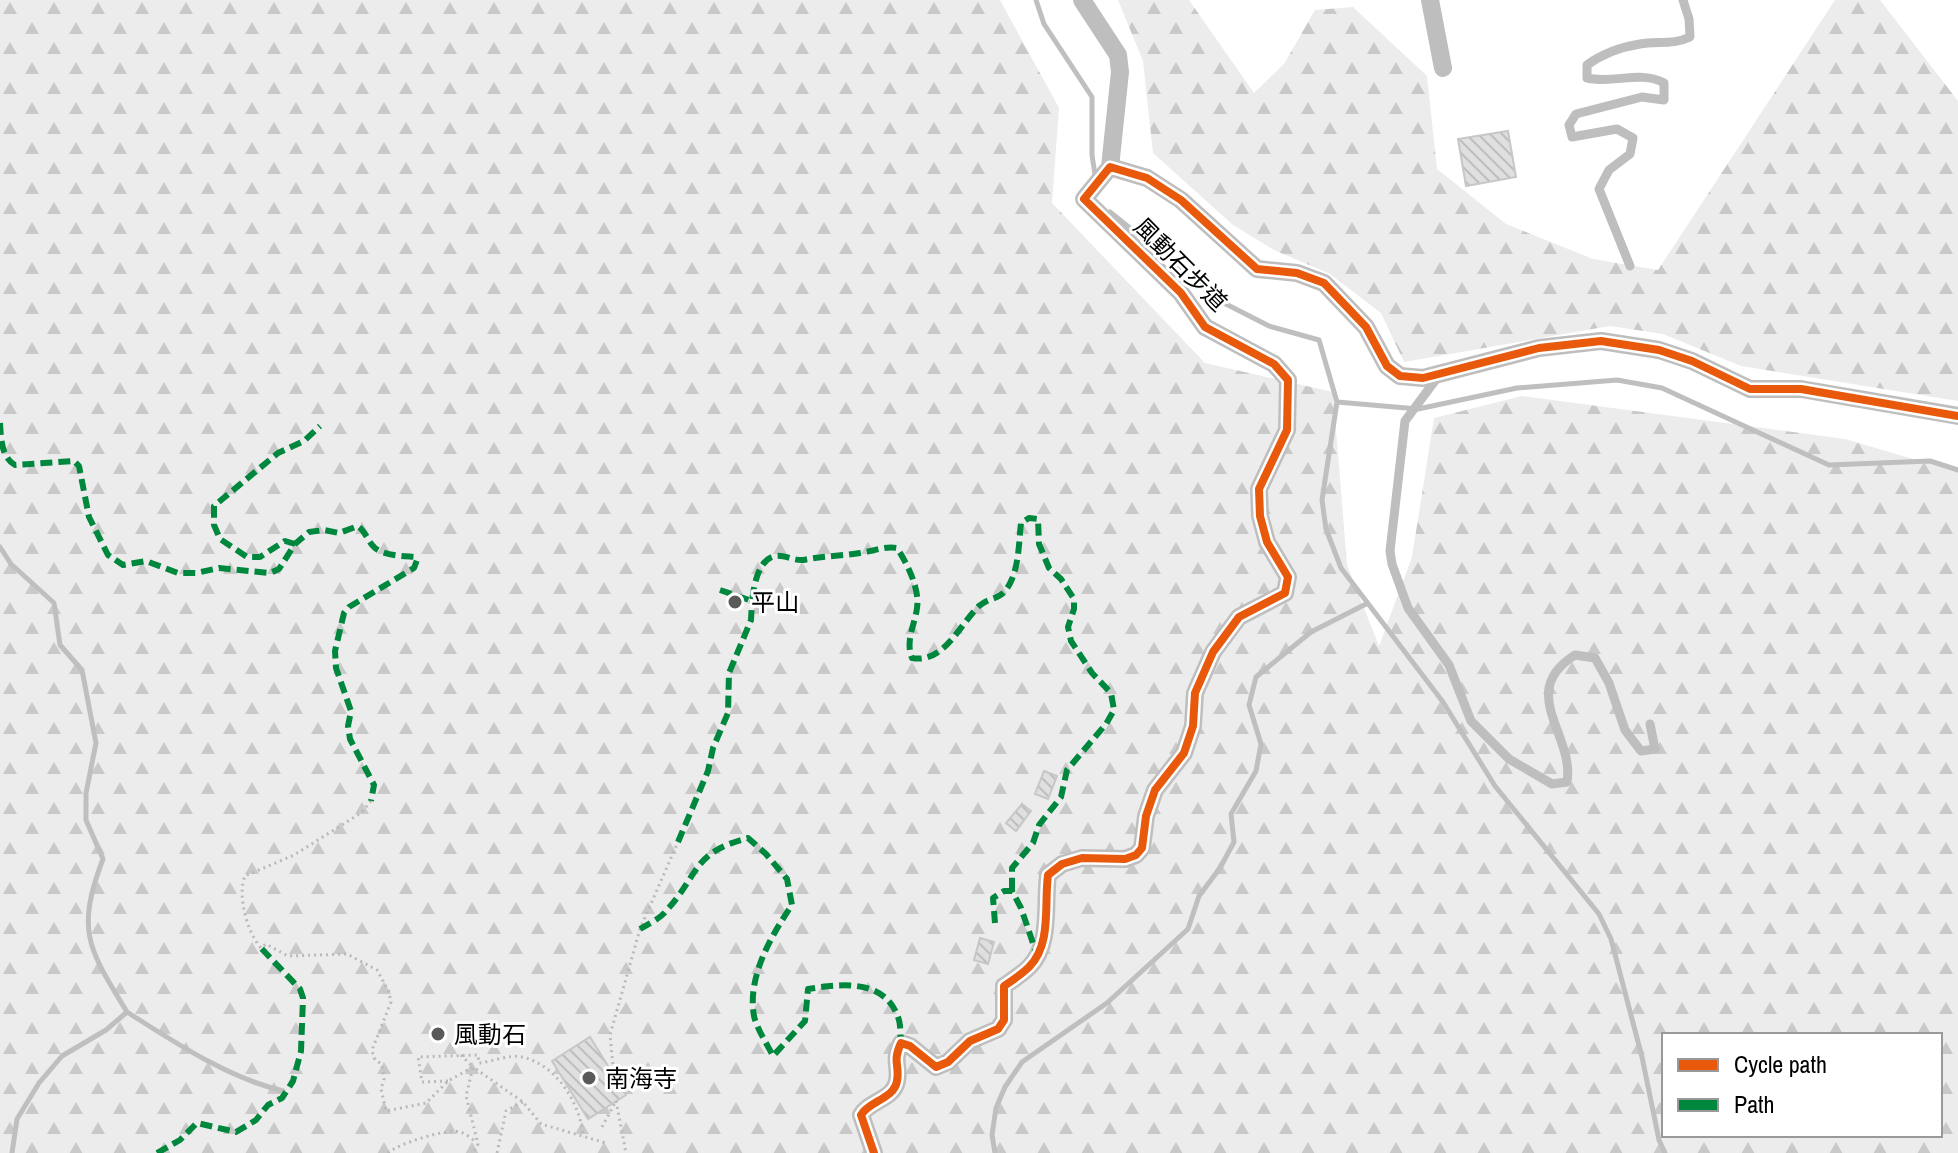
<svg xmlns="http://www.w3.org/2000/svg" width="1958" height="1153" viewBox="0 0 1958 1153" font-family="'Archivo Narrow','Noto Sans TC',sans-serif">
  <style>
    .forest { fill: url(#forest-firs); fill-rule: evenodd }
    .lines { fill: none; stroke-linecap: round; stroke-linejoin: round }
    .stream { stroke: #bfbfbf; stroke-width: 5 }
    .building { fill: url(#building-back-hatch); stroke: #c7c7c7; stroke-width: 2 }
    .path { stroke: #b9b9b9; stroke-width: 3; stroke-dasharray: 2 4; stroke-linecap: butt }
    .lane { stroke: #bebebe; stroke-width: 9 }
    .street { stroke: #bebebe; stroke-width: 18 }
    .quiet { stroke: #00873e; stroke-width: 6; stroke-dasharray: 12 6; stroke-linecap: butt }
    .cycleway-casing { stroke: #fff; stroke-width: 13 }
    .cycleway { stroke: #e8590c; stroke-width: 8 }
    .poi-dot { fill: #595959; stroke: #fff; stroke-width: 3 }
    .labels { text-anchor: middle; dominant-baseline: central; stroke-width: 6; stroke-linejoin: round; paint-order: stroke }
    .street-label { font-size: 24px; fill: #000; stroke: #fff }
    .poi-label { font-size: 24px; fill: #000; stroke: #fff; text-anchor: start }
  </style>
  <defs>
    <pattern id="forest-firs" width="22" height="20" patternUnits="userSpaceOnUse" patternTransform="scale(2)"><rect width="22" height="20" fill="#ececec"/><path d="M5 1l3.5 6h-7zM16 11l3.5 6h-7z" fill="#c9c9c9"/></pattern>
    <pattern id="building-back-hatch" width="6" height="6" patternUnits="userSpaceOnUse" patternTransform="scale(2)"><rect width="6" height="6" fill="#dfdfdf"/><path d="M-1 5l2 2M0 0l6 6M5-1l2 2" fill="none" stroke="#bebebe"/></pattern>
  </defs>
  <rect width="100%" height="100%" fill="#fff"/>
  <path class="forest" d="M0 0H1000L1059 108 1052 203 1205 363 1333 392 1347 565 1379 646 1412 557 1434 418 1522 396 1845 439 1958 472V1153H0ZM1664 1035H1940V1135H1664Z
    M1118 0H1189L1254 93 1284 64 1315 10 1353 7 1427 76 1437 169 1506 224 1593 259 1658 270 1835 0H1880L1958 101V401L1741 366 1663 334 1610 326 1404 362 1381 313 1330 274 1274 250 1233 225 1153 153 1143 61Z"/>
  <g class="lines">
    <path class="stream" d="M1036 0 1044 24 1092 97V155L1095 175
      M1110 212 1222 302 1269 326 1319 340 1337 402 1322 500 1326 529 1341 568 1443 702 1495 786 1599 914 1611 939 1642 1057 1659 1140 1665 1153
      M1337 402 1418 409 1517 388 1617 380 1662 388 1829 465 1930 461 1958 470
      M0 547 11 564 54 603 60 645 82 670 96 743 86 793V820L103 859C75 932 89 949 127 1012L106 1030 62 1056 39 1083 17 1119 12 1153
      M127 1012C176 1043 226 1077 283 1091
      M995 1153 992 1135 996 1108 1005 1087 1022 1062 1107 1003 1188 929 1199 896 1220 868 1234 842 1231 814 1256 771 1261 744 1249 705 1256 677 1311 632 1366 604"/>
  </g>
  <path class="building" d="M1508 131 1516 177 1466 186 1458 139Z
    M1044 771 1057 776 1048 799 1035 794Z
    M1022 804 1031 811 1016 831 1006 823Z
    M980 938 994 942 988 964 974 960Z
    M590 1037 626 1095 588 1119 552 1061Z"/>
  <g class="lines">
    <path class="path" d="M371 801 361 813 294 855 245 876C237 895 247 932 261 948L266 944 288 956 347 954 377 970 389 992 391 1002 372 1050 374 1058 382 1065 384 1079 381 1089 386 1111 426 1103 448 1081 473 1067 523 1102 541 1124 606 1143
      M461 1055 473 1067 466 1096 478 1144 473 1153
      M614 1076 610 1035 640 929 678 842
      M448 1081 422 1082 418 1057 478 1055 479 1063C491 1062 510 1054 522 1057 556 1064 581 1104 583 1137
      M616 1101 626 1153
      M602 1127 616 1101
      M388 1153C397 1144 448 1128 460 1132 465 1133 472 1139 476 1142
      M497 1153 506 1111 523 1102"/>
    <path class="lane" d="M1630 266 1599 189 1609 170 1630 154 1633 138 1617 129 1572 137 1569 125 1576 114 1642 97 1664 100V83C1641 70 1614 84 1587 78V65C1602 54 1621 47 1640 44 1657 41 1674 45 1690 37L1689 19 1683 0
      M1437 378 1405 421 1390 551 1392 564 1408 608 1449 665 1471 721 1509 759 1552 784 1567 782C1575 735 1516 692 1575 655L1595 658 1609 683 1625 730 1641 751 1655 749 1650 724"/>
    <path class="street" d="M1082 0 1118 55 1120 72 1110 167
      M1430 0 1443 68
      M1110 167 1147 178 1181 200 1257 269 1297 273 1324 283 1366 327 1387 366 1400 376 1423 378 1539 348 1601 341 1659 350 1692 361 1750 389H1801L1958 416
      M874 1153 861 1115C869 1101 894 1099 897 1081 900 1065 892 1062 901 1043L910 1046 936 1067 948 1062 970 1041 998 1029 1004 1020V986C1013 980 1022 974 1029 967 1052 945 1044 903 1048 875L1062 864 1082 858 1125 859 1136 855 1142 848 1146 816 1155 790 1184 753 1193 726 1195 693 1213 652 1239 617 1285 593 1288 577 1267 542 1260 516 1259 489 1287 430 1288 380 1274 364 1205 327 1181 293 1084 199 1110 167"/>
    <path class="quiet" d="M0 423C1 438 1 457 15 465L74 461 79 466 89 517 108 555 123 565 146 561 178 573H196L219 568 270 573 279 569 295 544 309 532 324 530 339 533 358 526C366 532 368 542 375 548 385 556 403 556 415 557L417 560 414 568 349 607 344 613 335 651 336 668 351 711 348 726 350 739 374 785 371 801
      M295 544 285 541 260 557H247L220 539 214 525V506L278 453 304 441 320 426
      M720 590 752 601C754 587 757 563 772 557 782 553 793 561 803 560 822 556 842 556 860 553 874 551 884 546 897 548 907 563 920 589 917 608 915 624 905 641 912 658 944 664 960 624 979 606 993 594 1002 603 1012 579 1019 562 1019 541 1021 523L1029 518 1038 519 1039 544 1049 568 1061 579 1074 599V609L1068 627 1071 641 1092 673 1111 693 1114 710 1106 724 1067 770 1061 797 1039 825 1033 843 1012 868V891
      M678 842 708 771 713 748 728 713 729 673 751 620 752 601
      M995 923 993 898 1004 891H1012L1021 908 1037 955
      M640 929C648 924 660 919 666 911 700 874 691 853 748 838L766 854 787 879 792 905C771 936 747 977 754 1016 757 1029 767 1044 773 1056L805 1021 808 989C840 984 884 978 898 1017 901 1024 900 1035 901 1043
      M157 1153 180 1140 197 1123 236 1132 256 1120 268 1105 282 1098 293 1081 301 1051 303 998 300 989 261 948"/>
    <defs>
      <path id="cycleway" d="M874 1153 861 1115C869 1101 894 1099 897 1081 900 1065 892 1062 901 1043L910 1046 936 1067 948 1062 970 1041 998 1029 1004 1020V986C1013 980 1022 974 1029 967 1052 945 1044 903 1048 875L1062 864 1082 858 1125 859 1136 855 1142 848 1146 816 1155 790 1184 753 1193 726 1195 693 1213 652 1239 617 1285 593 1288 577 1267 542 1260 516 1259 489 1287 430 1288 380 1274 364 1205 327 1181 293 1084 199 1110 167 1147 178 1181 200 1257 269 1297 273 1324 283 1366 327 1387 366 1400 376 1423 378 1539 348 1601 341 1659 350 1692 361 1750 389H1801L1958 416"/>
    </defs>
    <use href="#cycleway" class="cycleway-casing"/>
    <use href="#cycleway" class="cycleway"/>
  </g>
  <g class="poi-dot">
    <circle cx="735" cy="602" r="8"/>
    <circle cx="438" cy="1034" r="8"/>
    <circle cx="589" cy="1078" r="8"/>
  </g>
  <g class="labels">
    <g class="street-label">
      <text transform="translate(1181 264) rotate(45)">風動石步道</text>
    </g>
    <g class="poi-label">
      <text x="751" y="602">平山</text>
      <text x="454" y="1034">風動石</text>
      <text x="605" y="1078">南海寺</text>
    </g>
  </g>
  <rect x="1662" y="1033" width="280" height="104" fill="#ffffff" stroke="#999999" stroke-width="2"/>
  <rect x="1678" y="1059" width="40" height="12" fill="#e8590c" stroke="#999999" stroke-width="2"/>
  <text x="1734" y="1073" font-size="24" fill="#000000">Cycle path</text>
  <rect x="1678" y="1099" width="40" height="12" fill="#00873e" stroke="#999999" stroke-width="2"/>
  <text x="1734" y="1113" font-size="24" fill="#000000">Path</text>
</svg>
